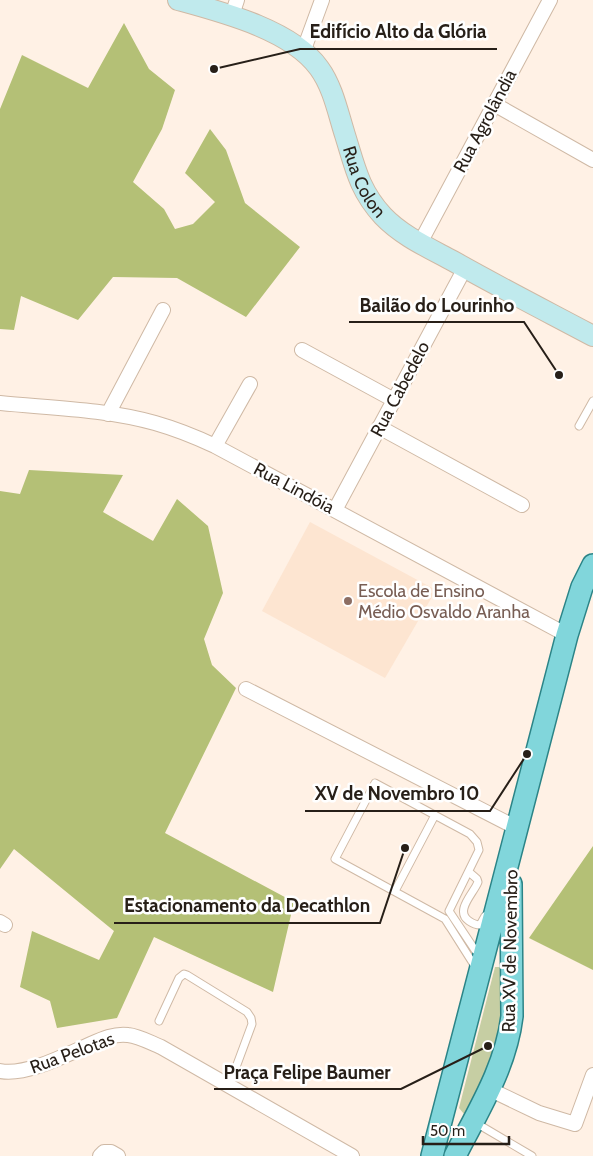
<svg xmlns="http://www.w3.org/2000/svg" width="593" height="1156" viewBox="0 0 593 1156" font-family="Cabin,sans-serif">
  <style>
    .built { fill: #fde5d1 }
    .green { fill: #c6cea3 }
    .forest { fill: #b4c076 }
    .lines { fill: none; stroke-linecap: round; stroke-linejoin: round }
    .lane-casing { stroke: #cfb9a5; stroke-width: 9 }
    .street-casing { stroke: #cfb9a5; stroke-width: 16 }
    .secondary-casing { stroke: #cfb9a5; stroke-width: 22 }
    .primary-casing { stroke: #2b8487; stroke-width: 24 }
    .lane { stroke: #fff; stroke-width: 7 }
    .street { stroke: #fff; stroke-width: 14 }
    .secondary { stroke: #c0eaed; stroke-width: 20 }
    .primary { stroke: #81d6db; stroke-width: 21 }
    .education-dot { fill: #8d6e63; stroke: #fff; stroke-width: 2 }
    .labels { text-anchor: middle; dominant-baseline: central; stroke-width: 5; stroke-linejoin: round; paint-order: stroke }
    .street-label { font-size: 18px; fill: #271f18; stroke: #fff }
    .education-label { font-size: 18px; fill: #785e54; stroke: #fff; text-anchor: start }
    .leader { fill: none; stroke: #271f18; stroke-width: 2 }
    .callout-dot { fill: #271f18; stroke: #fff; stroke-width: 2 }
    .callout-label { font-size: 19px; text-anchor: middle; font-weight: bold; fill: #271f18; stroke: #fff; stroke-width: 5; stroke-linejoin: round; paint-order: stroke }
  </style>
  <rect width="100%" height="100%" fill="#fff1e5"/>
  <path class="built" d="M310 522 436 590 385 678 262 611Z"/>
  <path class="green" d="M495 967H499L502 968 506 1024 467 1114H464L459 1108Z"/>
  <path class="forest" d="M124 23 149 69 175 90 162 129 133 182 164 209 175 229 193 224 215 202 185 173 210 129 226 150 245 203 300 247 246 317 177 278 113 277 78 320 21 296 14 330 0 329V109L22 55 88 88Z
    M29 470 123 475 103 512 153 541 177 499 208 526 223 593 204 639 212 665 236 688 165 833 294 902 273 992 154 937 117 1018 57 1028 50 1001 20 987 32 931 99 960 114 931 14 849 0 869V491L20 494Z
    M593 846V970L529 938Z"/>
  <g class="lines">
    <defs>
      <path id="lane" d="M579 426 593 401
        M469 872 477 879 478 882C474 893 454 911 469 921 472 923 475 925 480 925L485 916
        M395 891 435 815
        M476 968 445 919 335 859 375 783 470 834 477 842 479 850 449 911 475 950 481 953
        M159 1021 179 978 184 974 187 975 247 1012 251 1018 252 1024 229 1086
        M476 1123 532 1156"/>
      <path id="street" d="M232 15 237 0
        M303 52 322 0
        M494 104 593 160
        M420 243 550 0
        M302 350 394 400
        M0 403C51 408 105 409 155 423 176 429 196 437 215 446L567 635
        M108 414 163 310
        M379 427 522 505
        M215 446 250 384
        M335 510 465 268
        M246 689 517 828
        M0 922 5 925
        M0 1071C24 1076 62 1057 84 1047 98 1041 112 1033 128 1035 139 1036 151 1043 161 1047L352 1156
        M489 1089 539 1113 575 1124 593 1075
        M100 1156 104 1152H111L118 1156"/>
      <g id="secondary">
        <path id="s1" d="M178 0C222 12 292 30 319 68 333 87 338 113 345 135 355 167 359 190 383 216 402 236 429 248 453 261 499 287 546 311 593 336"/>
      </g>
      <path id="primary" d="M432 1156 567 635 582 587 593 565
        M455 1156C478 1111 506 1067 512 1016L511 884"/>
    </defs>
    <use href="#lane" class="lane-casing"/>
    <use href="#street" class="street-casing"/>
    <use href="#secondary" class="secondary-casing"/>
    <use href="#primary" class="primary-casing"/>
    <use href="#lane" class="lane"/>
    <use href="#street" class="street"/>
    <use href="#secondary" class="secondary"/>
    <use href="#primary" class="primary"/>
  </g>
  <circle class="education-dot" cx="348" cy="601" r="5"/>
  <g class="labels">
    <g class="street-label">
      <text transform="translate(485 121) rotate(-62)">Rua Agrolândia</text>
      <text stroke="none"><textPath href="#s1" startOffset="282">Rua Colon</textPath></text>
      <text transform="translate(400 389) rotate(-62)">Rua Cabedelo</text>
      <text transform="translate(294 488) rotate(28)">Rua Lindóia</text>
      <text transform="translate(510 951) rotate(-89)">Rua XV de Novembro</text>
      <text transform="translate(72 1053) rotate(-20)">Rua Pelotas</text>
    </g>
    <g class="education-label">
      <text x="358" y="591">Escola de Ensino<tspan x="358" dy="21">Médio Osvaldo Aranha</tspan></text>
    </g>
  </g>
  <path class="leader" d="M214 69L300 49H497M559 375L524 322H349M527 754L490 811H305M405 848L380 923H114M488 1046L401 1089H214"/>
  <g class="callout-dot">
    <circle cx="214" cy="69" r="5"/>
    <circle cx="559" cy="375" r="5"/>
    <circle cx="527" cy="754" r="5"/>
    <circle cx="405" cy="848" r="5"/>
    <circle cx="488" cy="1046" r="5"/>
  </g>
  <g class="callout-label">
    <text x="398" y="38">Edifício Alto da Glória</text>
    <text x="437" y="312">Bailão do Lourinho</text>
    <text x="397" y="800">XV de Novembro 10</text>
    <text x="247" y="912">Estacionamento da Decathlon</text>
    <text x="307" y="1079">Praça Felipe Baumer</text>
  </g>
  <path d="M423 1136v8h86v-8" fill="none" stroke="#271f18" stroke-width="2.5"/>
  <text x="430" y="1136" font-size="15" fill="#271f18" stroke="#ffffff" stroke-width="4" paint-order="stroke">50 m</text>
</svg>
